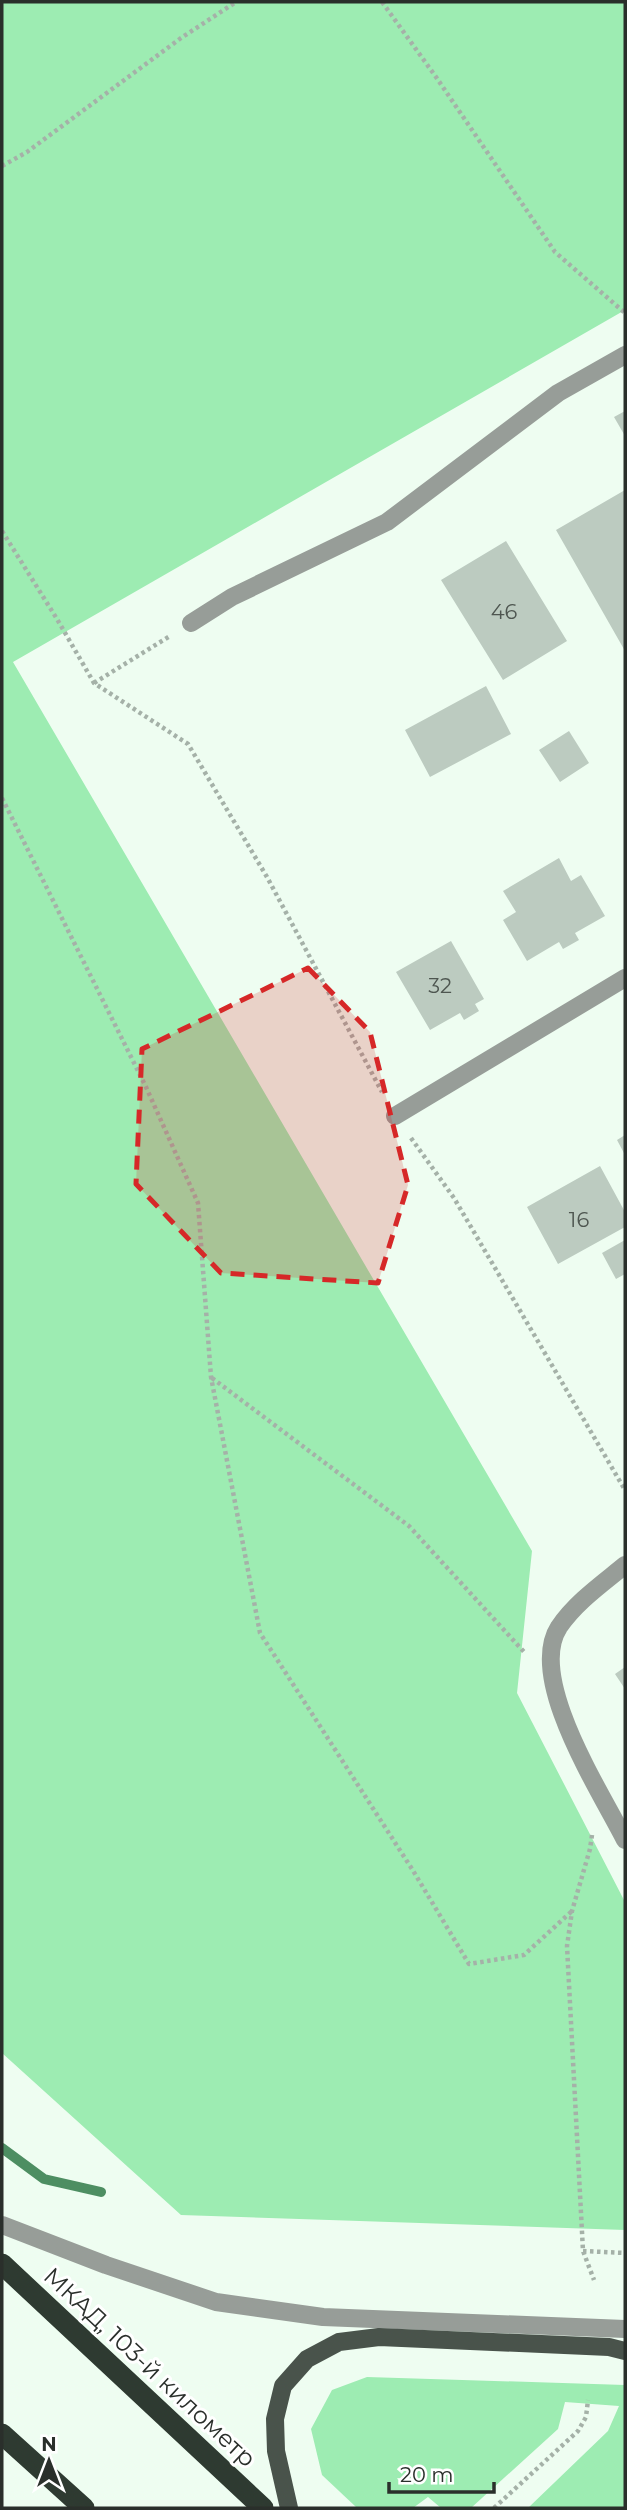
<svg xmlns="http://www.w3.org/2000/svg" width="627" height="2510" viewBox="0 0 627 2510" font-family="Montserrat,sans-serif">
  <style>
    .green { fill: #9decb2 }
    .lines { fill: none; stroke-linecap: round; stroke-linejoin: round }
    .stream { stroke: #4d8e62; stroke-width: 10 }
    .building { fill: #bccbc0 }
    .path { stroke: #a5b1a8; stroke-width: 4.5; stroke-dasharray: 3.5 3.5; stroke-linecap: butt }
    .minor { stroke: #979d98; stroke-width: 18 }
    .major { stroke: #49534b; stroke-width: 18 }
    .highway { stroke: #2e3a31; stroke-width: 21 }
    .marked { fill: #d62828; fill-opacity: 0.2; stroke: #d62828; stroke-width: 5; stroke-dasharray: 14 9; stroke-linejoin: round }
    .labels { text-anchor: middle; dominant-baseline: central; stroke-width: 6; stroke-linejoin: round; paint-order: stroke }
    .number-label { font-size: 21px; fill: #4e5650 }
    .street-label { font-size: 24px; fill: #2a2f2b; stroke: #fff }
  </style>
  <rect width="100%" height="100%" fill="#eefdf1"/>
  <path class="green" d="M2 2H625V310L13 662 532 1551 517 1693 625 1902V2230L181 2215 2 2053Z
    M367 2377 625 2385V2508H528L608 2431 619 2406 565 2402 558 2429 471 2508H441L428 2497 413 2508 356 2507 322 2475 311 2429 332 2390Z"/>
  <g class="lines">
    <path class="stream" d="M2 2148 44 2179 101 2192"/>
  </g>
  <path class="building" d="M625 411V436L614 417Z
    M625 490V651L556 530Z
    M506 541 567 641 503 680 441 580Z
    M486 686 511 734 430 777 405 730Z
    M569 731 589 763 560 782 539 750Z
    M559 858 571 881 581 875 605 916 575 933 579 940 563 949 559 942 527 961 503 920 516 912 503 891Z
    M451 941 484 999 475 1004 479 1011 464 1020 460 1013 430 1030 396 972Z
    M625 1135V1155L617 1140Z
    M600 1166 625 1212V1227L558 1264 527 1207Z
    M625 1240V1274L616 1279 602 1253Z
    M625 1667V1689L615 1674Z"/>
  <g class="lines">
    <path class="path" d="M382 2 436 77 555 252 625 313
      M2 166 27 152 181 38 236 2
      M2 531 57 619 94 683 188 744 267 877 382 1092
      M94 683 170 636
      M2 798 146 1087 198 1203 211 1377 260 1633 412 1869 469 1964 524 1955 572 1911
      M411 1138 454 1198 625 1490
      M212 1378 409 1526 525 1653
      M592 1835 590 1849 572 1911 567 1946 583 2251 594 2280
      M583 2251 625 2253
      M494 2508 578 2431 586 2417 588 2400"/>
    <path class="minor" d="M191 623 232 597 387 522 558 393 625 355
      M395 1116 625 978
      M625 1565C602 1584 576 1602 559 1627 526 1678 601 1792 625 1840
      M2 2225 106 2265 216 2302 323 2317 625 2329"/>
    <path class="major" d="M289 2508 276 2451 275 2419 283 2386 307 2359 339 2342 379 2337 609 2347 625 2351"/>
    <path class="highway" d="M2 2264 263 2508
      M2 2434 84 2508"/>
  </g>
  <path class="marked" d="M308 968 370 1032 408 1185 378 1283 221 1273 136 1184 142 1049Z"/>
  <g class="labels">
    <g class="number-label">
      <text x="504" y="611">46</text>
      <text x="440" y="985">32</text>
      <text x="579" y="1219">16</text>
    </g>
    <g class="street-label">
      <text transform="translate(150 2367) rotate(43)">МКАД, 103-й километр</text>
    </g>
  </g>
  <rect width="627" height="2510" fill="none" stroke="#2a2f2b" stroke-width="7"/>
  <g transform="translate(49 2461)" stroke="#ffffff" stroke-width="5" paint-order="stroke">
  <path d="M0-5L12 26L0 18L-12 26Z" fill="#2a2f2b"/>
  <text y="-10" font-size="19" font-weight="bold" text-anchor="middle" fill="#2a2f2b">N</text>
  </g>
  <path d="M389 2482v10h105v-10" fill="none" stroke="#2a2f2b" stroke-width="3.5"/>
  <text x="400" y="2482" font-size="21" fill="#2a2f2b" stroke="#ffffff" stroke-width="5" paint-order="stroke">20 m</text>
</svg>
